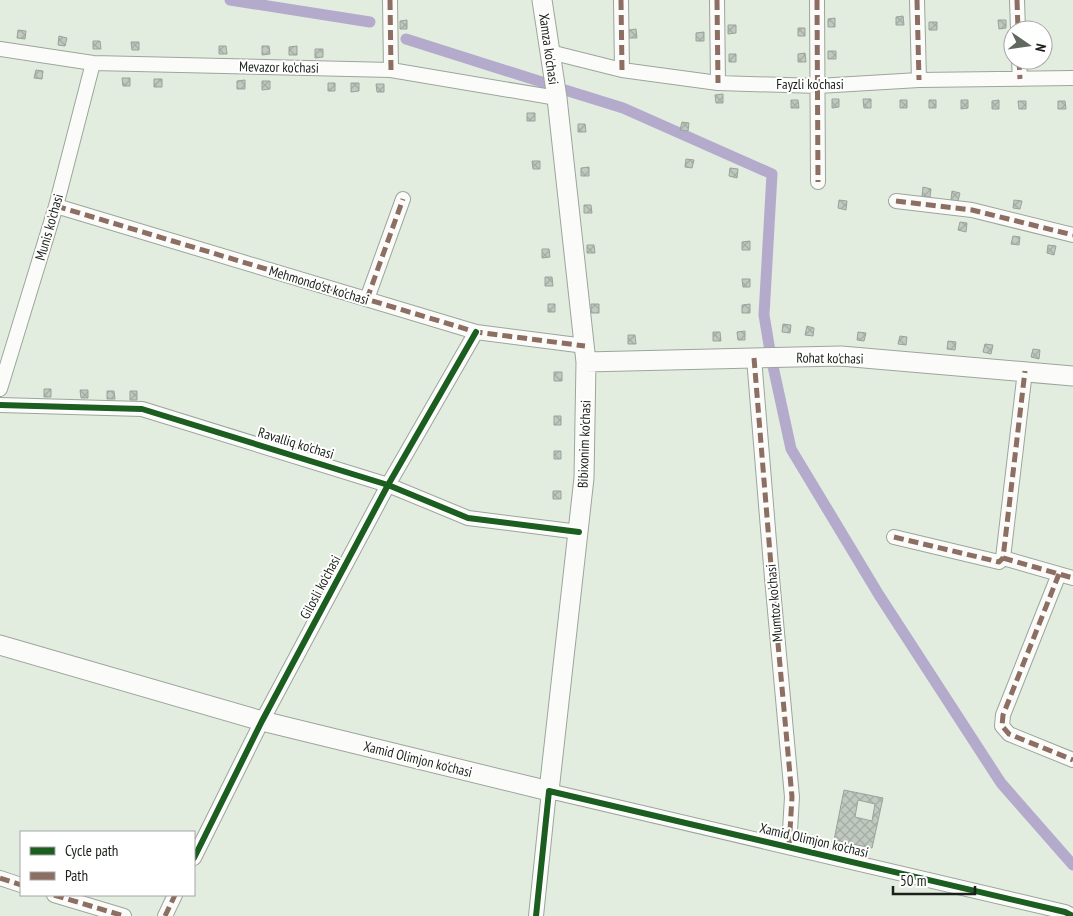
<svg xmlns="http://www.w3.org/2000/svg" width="1073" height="916" viewBox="0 0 1073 916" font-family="'PT Sans Narrow',sans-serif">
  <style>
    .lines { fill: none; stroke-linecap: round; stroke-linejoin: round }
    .canal { stroke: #b4abcc; stroke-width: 11 }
    .building { fill: url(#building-cross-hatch); stroke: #9aa399; fill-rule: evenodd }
    .street-casing { stroke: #9da59b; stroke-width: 16 }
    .secondary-casing { stroke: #9da59b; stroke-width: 21 }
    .street { stroke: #fbfcfa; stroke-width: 14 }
    .secondary { stroke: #fbfcfa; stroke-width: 19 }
    .quiet { stroke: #8d6e63; stroke-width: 5; stroke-dasharray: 10 5; stroke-linecap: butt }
    .cycleway-casing { stroke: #fff; stroke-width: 9 }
    .cycleway { stroke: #1b5e20; stroke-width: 6 }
    .labels { text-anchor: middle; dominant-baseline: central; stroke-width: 4; stroke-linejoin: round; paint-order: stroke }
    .street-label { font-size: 14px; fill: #1b2119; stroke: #fff }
  </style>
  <defs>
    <pattern id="building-cross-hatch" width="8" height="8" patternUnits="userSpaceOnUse" patternTransform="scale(1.25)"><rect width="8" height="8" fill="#c0c9bf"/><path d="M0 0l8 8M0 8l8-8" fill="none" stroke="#a4aca4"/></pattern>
  </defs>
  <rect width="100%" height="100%" fill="#e2ede0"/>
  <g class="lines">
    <path class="canal" d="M230 0 370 22
      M406 39 545 83
      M565 90 623 108 772 174 764 315 771 357 791 449 879 595 1001 783 1073 865"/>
  </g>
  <path class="building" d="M903 16 904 25H896V17Z
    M835 18V27H828V19Z
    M407 20V29H400V21Z
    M998 20H1006V28L999 29Z
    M929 22H937V30H929Z
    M728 25H736V33L728 34Z
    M798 28H805V36H798Z
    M636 29 637 38H629V30Z
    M18 30 26 31 25 39 17 38Z
    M704 32V41H696V33Z
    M59 36 67 38 65 46 58 45Z
    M93 41H100L101 49H93Z
    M131 42H139V50H132Z
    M219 46H226L227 54H219Z
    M262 46H269L270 54 262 55Z
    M297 46V55H289V47Z
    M315 49H323V57L315 58Z
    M828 51H836V59H828Z
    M805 53 806 62H798V54Z
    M729 54H736V62H729Z
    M36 70 43 71 42 79 34 78Z
    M122 78H130V86H123Z
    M154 79H162V87H154Z
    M245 80V89H237V81Z
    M262 81H270V89L262 90Z
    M328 83H335V91H328Z
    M351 83H359V91L351 92Z
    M376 84H384V92H377Z
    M723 94V103H716L715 95Z
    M832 99H839V107L832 108Z
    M863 99H871V108H864Z
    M791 100H798L799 108H791Z
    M900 100H907V108H900Z
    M929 100H936V108H929Z
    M961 100H968V108L961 109Z
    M999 100V109H992V101Z
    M1018 101H1026V109H1019Z
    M1058 101H1065L1066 109H1058Z
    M527 113H535V121H527Z
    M682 122 689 123 688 131 680 130Z
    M578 124H585L586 132H578Z
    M686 159 694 160 692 168 685 167Z
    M532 161H540V169H533Z
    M589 167V176H581V168Z
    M730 168 738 169 737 178 729 176Z
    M923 187 931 189 930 197 922 196Z
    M952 191 960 193 958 201 951 200Z
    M839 200 847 201 846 210 838 208Z
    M1014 200 1022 201 1020 209 1013 208Z
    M584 205H591L592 213H584Z
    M960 222 967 223 966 232 958 230Z
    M1013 236 1020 237 1019 245 1011 244Z
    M750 241V250H742V242Z
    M587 245H594L595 253H587Z
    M1048 245 1056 246 1054 255 1047 253Z
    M542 249H549L550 257 542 258Z
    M545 277H552L553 286H545Z
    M742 279H750V287H743Z
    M548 304H555V312H548Z
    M591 304H599V313H591Z
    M750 304V313H742V305Z
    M783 324 791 325 790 333 782 332Z
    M807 326 814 328 813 336 805 335Z
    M745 331V340H738L737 332Z
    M713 332H720L721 341H713Z
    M858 332 866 333 864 341 857 340Z
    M628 335H635L636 344H628Z
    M900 336 907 337 906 345 898 344Z
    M948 341 956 342 955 350 947 349Z
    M985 344 993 345 991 354 983 352Z
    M1033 349 1040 350 1039 359 1031 357Z
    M554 372H562V381H554Z
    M44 389H51V397H44Z
    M80 390H88V398H81Z
    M107 391H114L115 399H107Z
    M130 391H137V400H130Z
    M554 416H561V425H554Z
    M554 451H561V459H554Z
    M553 491H561V499H553Z
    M844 790 883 798 872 848 834 840ZM858 800 875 804 872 821 855 817Z"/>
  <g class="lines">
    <defs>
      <path id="street" d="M390 0 391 70
        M621 0 622 70
        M717 0 718 83
        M817 0 818 182
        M917 0 919 80
        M1017 0 1018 30
        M0 49 93 63 391 70 557 98
        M550 52 622 70 718 83 818 86 919 80 1073 78
        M1019 60 1020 79
        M896 201 972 210 1073 235
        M56 206 476 332 585 346
        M367 299 403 199
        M754 358 772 578 792 797 789 847
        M0 389 56 206 93 63
        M0 405 142 409 388 485 468 518 579 532
        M894 537 999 562 1003 558 1025 371
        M1003 558 1073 578
        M1059 574 1003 715 1002 726 1009 734 1073 760
        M194 858 262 721 388 485 476 332
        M0 878 21 885
        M54 895 124 916
        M165 916 175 895
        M536 916 549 791 1065 912 1073 916"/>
      <path id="secondary" d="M586 362 841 356 1073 376
        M0 645 262 721 549 791 584 478 586 362 557 98 542 0"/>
    </defs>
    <use href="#street" class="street-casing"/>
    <use href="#secondary" class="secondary-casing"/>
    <use href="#street" class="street"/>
    <use href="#secondary" class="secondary"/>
    <path class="quiet" d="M390 0 391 70
      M621 0 622 70
      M717 0 718 83
      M817 0 818 182
      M917 0 919 80
      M1017 0 1018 30
      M1019 60 1020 79
      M896 201 972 210 1073 235
      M56 206 476 332 585 346
      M367 299 403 199
      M754 358 772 578 792 797 789 847
      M894 537 999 562 1003 558 1025 371
      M1003 558 1073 578
      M1059 574 1003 715 1002 726 1009 734 1073 760
      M0 878 21 885
      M54 895 124 916
      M165 916 175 895"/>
    <defs>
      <path id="cycleway" d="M0 405 142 409 388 485 468 518 579 532
        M194 858 262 721 388 485 476 332
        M536 916 549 791 1065 912 1073 916"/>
    </defs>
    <use href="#cycleway" class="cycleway-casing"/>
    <use href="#cycleway" class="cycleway"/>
  </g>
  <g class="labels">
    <g class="street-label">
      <text transform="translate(549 49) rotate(82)">Xamza ko'chasi</text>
      <text transform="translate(279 67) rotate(1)">Mevazor ko'chasi</text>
      <text x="810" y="84">Fayzli ko'chasi</text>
      <text transform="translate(49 227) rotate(-74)">Munis ko'chasi</text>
      <text transform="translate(319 285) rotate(17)">Mehmondo'st ko'chasi</text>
      <text transform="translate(830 358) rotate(1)">Rohat ko'chasi</text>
      <text transform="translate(296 443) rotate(17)">Ravalliq ko'chasi</text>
      <text transform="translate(584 444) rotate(-88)">Bibixonim ko'chasi</text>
      <text transform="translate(320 587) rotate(-62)">Gilosli ko'chasi</text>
      <text transform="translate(774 603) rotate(-95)">Mumtoz ko'chasi</text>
      <text transform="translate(418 759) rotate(14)">Xamid Olimjon ko'chasi</text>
      <text transform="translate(814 840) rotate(13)">Xamid Olimjon ko'chasi</text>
    </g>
  </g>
  <rect x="20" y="831" width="175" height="65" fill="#ffffff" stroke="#a4a6a3"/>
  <rect x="30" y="847" width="25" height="8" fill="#1b5e20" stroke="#a4a6a3"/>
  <text x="65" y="856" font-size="15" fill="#1b2119">Cycle path</text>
  <rect x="30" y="872" width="25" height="8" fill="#8d6e63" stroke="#a4a6a3"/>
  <text x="65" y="881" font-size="15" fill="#1b2119">Path</text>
  <g transform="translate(1028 45) rotate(103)"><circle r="24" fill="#ffffff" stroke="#a4a6a3"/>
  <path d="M0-4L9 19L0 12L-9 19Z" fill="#61685f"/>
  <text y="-8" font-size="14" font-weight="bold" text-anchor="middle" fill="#1b2119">N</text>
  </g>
  <path d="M893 886v8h82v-8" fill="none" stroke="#1b2119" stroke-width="2.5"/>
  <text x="900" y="886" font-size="15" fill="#1b2119" stroke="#ffffff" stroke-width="4" paint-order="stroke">50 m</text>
</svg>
